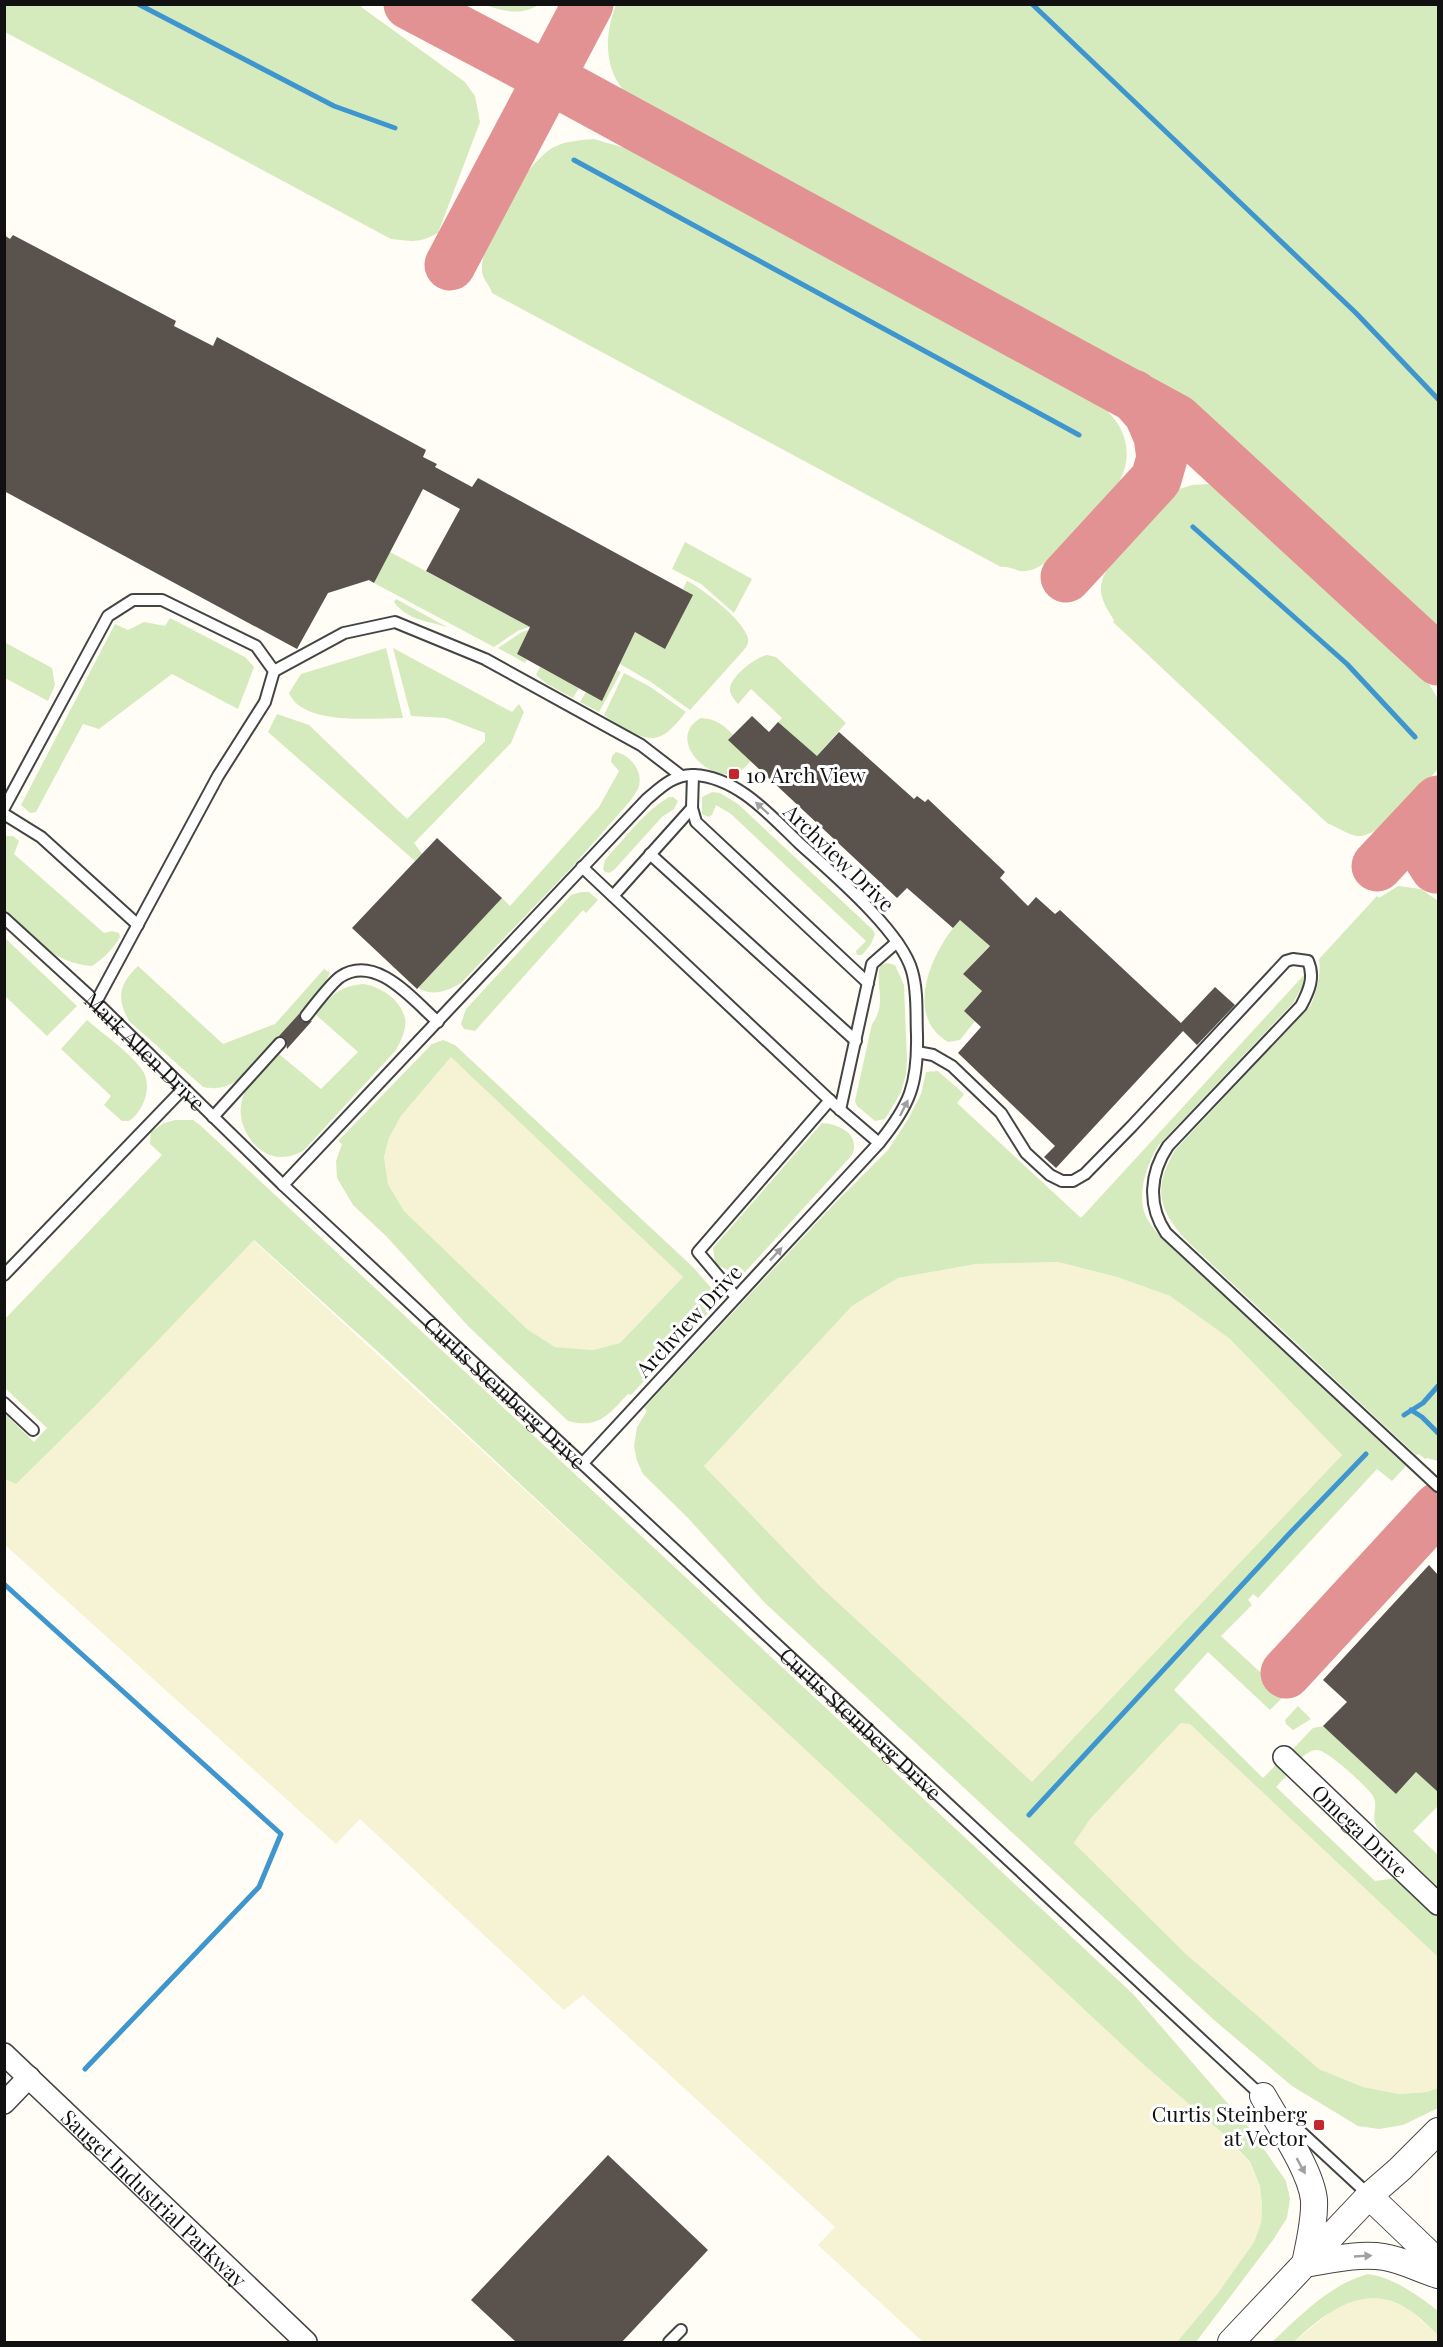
<svg xmlns="http://www.w3.org/2000/svg" width="1443" height="2347" viewBox="0 0 1443 2347" font-family="'Playfair Display',serif">
  <style>
    .farmland { fill: #f6f3d4 }
    .green { fill: #d5ebbd; fill-rule: evenodd }
    .lines { fill: none; stroke-linecap: round; stroke-linejoin: round }
    .stream { stroke: #3f96cf; stroke-width: 5 }
    .taxiway { stroke: #e29292; stroke-width: 51 }
    .building { fill: #5a524d }
    .service-casing { stroke: #444; stroke-width: 14 }
    .minor-casing { stroke: #444; stroke-width: 24 }
    .tertiary-casing { stroke: #444; stroke-width: 28 }
    .service { stroke: #fff; stroke-width: 10 }
    .minor { stroke: #fff; stroke-width: 21 }
    .tertiary { stroke: #fff; stroke-width: 26 }
    .oneway { fill: #a0a0a0 }
    .poi-dot { fill: #c4262e; stroke: #fff; stroke-width: 2 }
    .labels { text-anchor: middle; dominant-baseline: central; stroke-width: 6; stroke-linejoin: round; paint-order: stroke }
    .poi-label { font-size: 21px; fill: #111; stroke: #fff; text-anchor: start }
    .street-label { font-size: 21px; fill: #111; stroke: #fff }
  </style>
  <rect width="100%" height="100%" fill="#fffdf5"/>
  <path class="farmland" d="M452 1056 683 1277 620 1343 593 1350 555 1347 527 1329 404 1211 388 1184 384 1157 389 1138 401 1116Z
    M253 1240 976 1905 1145 2066 1227 2137 1250 2163 1260 2186 1262 2206 1261 2223 1254 2242 1218 2293 1177 2342H923L818 2245 835 2227 583 1995 564 2010 360 1819 336 1844 5 1545V1479L16 1483Z
    M1058 1262 1117 1277 1170 1296 1230 1339 1342 1455 1032 1783 818 1584 704 1466 852 1306 898 1278 976 1264Z
    M1182 1722 1191 1724 1438 1957V2088L1427 2092 1399 2094 1363 2087 1319 2069 1186 1954 1074 1843 1090 1819Z
    M1363 2298 1385 2299 1406 2307 1438 2335V2342H1294L1336 2307Z"/>
  <path class="green" d="M4 5H362L361 7 465 82 475 96 480 122 438 233C418 244 412 241 391 239L5 32Z
    M485 5H538C521 16 503 11 485 5Z
    M616 5H1438V626L1394 589 1191 402 646 109C639 103 630 98 624 91 603 66 605 32 616 5Z
    M594 139 625 148 626 146 1094 397 1093 399C1130 425 1138 460 1110 496L1111 499 1057 555 1055 554C1046 563 1033 573 1020 571 1013 569 1007 566 1001 567L492 293C490 285 483 280 482 272 479 240 526 162 554 147 566 141 581 140 594 139Z
    M1208 484 1222 487 1430 682 1429 684 1438 699V769C1423 785 1381 839 1357 836 1348 835 1336 826 1327 823L1113 622 1114 620C1099 597 1095 586 1112 562L1111 560 1176 490 1192 485Z
    M685 542 752 579 734 613 701 584 672 569Z
    M390 552 530 627 519 630 494 647 374 583Z
    M687 581C702 588 746 622 748 639 749 644 746 647 743 651L690 710 651 682 620 664 635 632 692 595 683 589Z
    M396 599 447 627C428 621 407 620 394 602Z
    M170 618 245 657 254 667 238 709 172 674 99 729 83 724 36 812 30 813 21 805 115 624 128 630 144 622 165 626Z
    M529 630 517 654 527 660 525 663 498 648 522 632Z
    M4 642 52 668 55 685 48 701 5 678Z
    M386 648 403 718C372 718 303 726 289 693L301 674Z
    M393 648 512 712 519 704 524 712 511 743 414 843 422 854 415 861 268 732 277 714 309 725 407 819 485 741V733L446 718 411 716Z
    M767 655 776 657 846 723 817 756 778 722 782 718 751 689 738 704C735 700 731 696 730 691 728 678 756 657 767 655Z
    M540 667 579 688 573 698 547 684 536 675Z
    M617 670 621 672 599 712 580 702 586 692 602 700Z
    M624 673 649 686 686 712C667 735 658 747 628 730 620 725 611 721 604 715Z
    M701 718C727 719 738 742 751 761 747 765 742 771 737 773 708 783 665 738 701 718Z
    M616 752C630 755 643 771 639 786 638 791 633 796 631 800L573 866 461 983C447 991 433 997 418 988L502 898 510 906 599 807 619 771 611 762 612 756Z
    M712 792 720 793 738 804 872 929 875 934 871 944 862 955H857L856 951 866 941 731 814 716 805 712 815 708 817 702 814V797Z
    M669 797H673L678 801 674 809 662 817 614 870 609 873 605 872 603 869 605 860C625 838 644 812 669 797Z
    M7 836H13L19 841 14 854 104 933 112 931 119 933 120 937C113 949 104 958 92 966 54 964 31 935 5 911L4 838Z
    M1398 886 1421 889 1438 901V1461L1427 1458 1425 1459 1419 1454 1416 1455 1188 1242C1158 1210 1152 1188 1176 1149L1311 1005C1317 989 1321 976 1319 959L1377 896 1379 898Z
    M581 892H589L598 900 586 913 583 910 475 1031 464 1029 461 1024 466 1009 571 895Z
    M960 920 1009 925 963 974 982 991 964 1011 975 1021 960 1040 948 1042C902 1015 933 949 960 920Z
    M5 938 77 1006 47 1036 5 996Z
    M887 963 895 965 904 985 907 1060 906 1074 901 1092 885 1119 875 1121 857 1106 855 1101 872 1024C886 1006 877 990 879 969L881 965Z
    M138 966 223 1044 275 1024 324 969 330 973 321 990 312 1001 237 1081C225 1087 217 1090 203 1087L129 1021C116 998 119 984 138 966Z
    M1304 975 1303 985 1293 1003 1158 1146C1147 1164 1137 1193 1145 1214 1148 1222 1156 1231 1161 1238L1406 1466 1392 1481 1377 1469 1258 1598 1253 1594 1248 1600 1252 1605 1221 1636 1285 1695 1270 1710 1208 1652 1174 1690 1263 1778 1280 1761 1290 1772 1276 1787 1375 1881 1397 1878 1438 1916V1957L1190 1724 1181 1723 1090 1819 1074 1843 1186 1954 1319 2069 1363 2087 1399 2094 1427 2092 1438 2088V2108L1403 2125 1379 2129 1358 2126 1292 2086 1214 2020 765 1603 688 1518 643 1474 637 1461 634 1446 637 1427 647 1411 644 1408 835 1203 888 1150 908 1119 921 1094 926 1072 938 1071 964 1094 957 1103 1081 1218ZM1058 1262 1117 1277 1170 1296 1230 1339 1342 1455 1032 1782 821 1587 704 1466 852 1306 898 1278 976 1264Z
    M363 984C380 986 401 1000 405 1018 407 1028 401 1041 396 1050L304 1150C297 1154 291 1157 282 1157 255 1157 235 1125 242 1100 247 1082 266 1067 279 1054L321 1089 358 1052 315 1014C332 996 338 986 363 984Z
    M87 1020C104 1035 126 1049 140 1067 154 1083 145 1110 129 1121H122L104 1105 111 1096 61 1049Z
    M443 1040 455 1045 694 1268 712 1289V1309L631 1395 628 1394C608 1415 599 1429 568 1421L468 1326 387 1237 353 1205 337 1178 336 1161 342 1144 338 1141 432 1044ZM451 1057 683 1277 620 1343 593 1350 555 1347 527 1329 404 1211 388 1184 384 1157 389 1138 401 1116Z
    M175 1120H193L200 1125 1133 1994 1250 2129 1286 2181 1290 2199 1287 2218 1273 2240 1196 2342H1177L1218 2293 1254 2242 1261 2223 1262 2206 1260 2186 1250 2162 1227 2137 1145 2066 386 1359 254 1240 95 1406 16 1484 5 1479V1414L34 1442 47 1428 5 1388V1319L162 1155 150 1144 151 1132 164 1123Z
    M822 1123C839 1124 861 1134 852 1155L745 1272C733 1272 725 1270 715 1263L713 1248Z
    M1298 1706 1311 1719 1293 1730 1286 1724 1285 1720Z
    M1324 1726 1396 1794 1438 1749V1784L1435 1788 1438 1792V1806L1413 1831 1438 1855V1888C1418 1869 1392 1850 1377 1827 1370 1817 1379 1807 1373 1796 1367 1787 1328 1750 1317 1750 1309 1750 1304 1756 1298 1761L1289 1753 1313 1728Z
    M1368 2274C1395 2278 1417 2295 1438 2311V2335C1428 2326 1418 2315 1406 2308 1364 2282 1324 2313 1294 2342H1272C1301 2315 1329 2285 1368 2274Z"/>
  <g class="lines">
    <path class="stream" d="M138 4 334 106 395 128
      M1032 4 1356 313 1438 399
      M574 160 1079 435
      M1193 527 1347 664 1415 737
      M1411 1410 1422 1417 1438 1433
      M1404 1415 1423 1403 1438 1386
      M4 1584 281 1834 259 1887 85 2069
      M1029 1815 1290 1533 1366 1454"/>
    <path class="taxiway" d="M409 4 549 78 1177 420 1438 660
      M450 265 588 4
      M1066 577 1156 479 1162 458 1159 436 1149 413 1133 395
      M1427 813C1418 836 1422 849 1436 868
      M1377 866 1438 801
      M1286 1673 1438 1508"/>
  </g>
  <path class="building" d="M4 235 10 239 13 235 176 321 174 326 213 346 217 337 426 450 423 457 437 464 435 467 472 487 478 478 693 595 665 649 635 632 602 701 517 654 530 627 426 571 460 509 423 489 374 583 369 580 328 593 297 649 4 491Z
    M752 716 769 732 778 722 817 756 839 732 914 799 917 796 925 802 928 799 1005 872 1000 878 1028 906 1036 897 1055 914 1060 910 1181 1023 1215 987 1235 1005 1197 1045 1183 1031 1056 1168 1044 1157 1055 1146 958 1053 981 1027 964 1011 982 991 963 974 990 946 960 920 953 928 907 888 897 898 728 740Z
    M437 838 502 898 417 989 352 928Z
    M299 1014 302 1022 312 1021 287 1049 285 1038 279 1036Z
    M1429 1565 1438 1575V1792L1416 1772 1396 1794 1323 1726 1347 1702 1323 1680Z
    M608 2155 708 2250 621 2343H517L471 2300Z"/>
  <g class="lines">
    <defs>
      <g id="service">
        <path d="M274 671 344 633 395 622 485 659 641 745 680 775"/>
        <path d="M693 775 692 808 696 822 868 983"/>
        <path d="M4 808 108 616 133 600H162L256 646 274 671 265 702 218 776 96 1002"/>
        <path d="M4 814 41 837 138 925"/>
        <path d="M650 854 856 1041"/>
        <path d="M582 867 837 1107 879 1143"/>
        <path d="M613 896 692 808"/>
        <path id="s1" d="M4 918 96 1002 283 1185 1263 2097"/>
        <path d="M306 1016C313 1007 333 982 340 977 376 953 413 1000 438 1022"/>
        <path d="M917 1052 933 1055 952 1066 1001 1113 1026 1153 1050 1175 1062 1181H1073L1085 1174 1132 1126 1286 961 1293 959 1308 961C1315 977 1309 991 1301 1006L1168 1146C1150 1173 1147 1205 1166 1233L1438 1486"/>
        <path d="M840 1110 872 964 897 942"/>
        <path d="M213 1117 280 1043"/>
        <path d="M283 1185 647 799C661 787 674 774 694 775 737 777 770 815 799 843 831 872 901 931 912 971 918 992 916 1014 917 1035 918 1084 910 1105 879 1143L583 1463"/>
        <path d="M4 1275 184 1088"/>
        <path d="M736 1297 698 1252 830 1100"/>
        <path d="M4 1403 33 1430"/>
        <path d="M1288 2120 1369 2195"/>
        <path d="M669 2342 681 2330"/>
      </g>
      <g id="minor">
        <path id="s2" d="M1284 1757 1438 1904"/>
        <path id="s3" d="M4 2054 306 2342"/>
        <path d="M4 2103 29 2077"/>
      </g>
      <path id="tertiary" d="M1263 2096C1278 2123 1311 2170 1314 2200 1315 2221 1309 2243 1305 2264
        M1369 2196 1438 2262
        M1305 2264C1330 2260 1358 2253 1384 2257 1403 2260 1421 2270 1438 2275
        M1231 2342 1369 2196 1400 2169 1438 2131"/>
    </defs>
    <use href="#service" class="service-casing"/>
    <use href="#minor" class="minor-casing"/>
    <use href="#tertiary" class="tertiary-casing"/>
    <use href="#service" class="service"/>
    <use href="#minor" class="minor"/>
    <use href="#tertiary" class="tertiary"/>
  </g>
  <defs><path id="oneway-solid" d="M-6-.8H1V-3.2L6.5 0L1 3.2V.8H-6Z" transform="scale(1.5)"/></defs>
  <g class="oneway">
    <use href="#oneway-solid" transform="translate(762 808) rotate(-138)"/>
    <use href="#oneway-solid" transform="translate(904 1108) rotate(-63)"/>
    <use href="#oneway-solid" transform="translate(776 1254) rotate(-47)"/>
    <use href="#oneway-solid" transform="translate(1301 2166) rotate(61)"/>
    <use href="#oneway-solid" transform="translate(1363 2256) rotate(-3)"/>
  </g>
  <g class="poi-dot">
    <rect x="728" y="768" width="12" height="12" rx="3"/>
    <rect x="1313" y="2119" width="12" height="12" rx="3"/>
  </g>
  <g class="labels">
    <g class="poi-label">
      <text x="746" y="774">10 Arch View</text>
      <text x="1307" y="2113" text-anchor="end">Curtis Steinberg<tspan x="1307" dy="24">at Vector</tspan></text>
    </g>
    <g class="street-label">
      <text transform="translate(840 857) rotate(44)">Archview Drive</text>
      <text stroke="none"><textPath href="#s1" startOffset="194">Mark Allen Drive</textPath></text>
      <text transform="translate(688 1320) rotate(-47)">Archview Drive</text>
      <text stroke="none"><textPath href="#s1" startOffset="690">Curtis Steinberg Drive</textPath></text>
      <text stroke="none"><textPath href="#s1" startOffset="1176">Curtis Steinberg Drive</textPath></text>
      <text stroke="none"><textPath href="#s2" startOffset="106">Omega Drive</textPath></text>
      <text stroke="none"><textPath href="#s3" startOffset="208">Sauget Industrial Parkway</textPath></text>
    </g>
  </g>
  <rect width="1443" height="2347" fill="none" stroke="#111111" stroke-width="12"/>
</svg>
